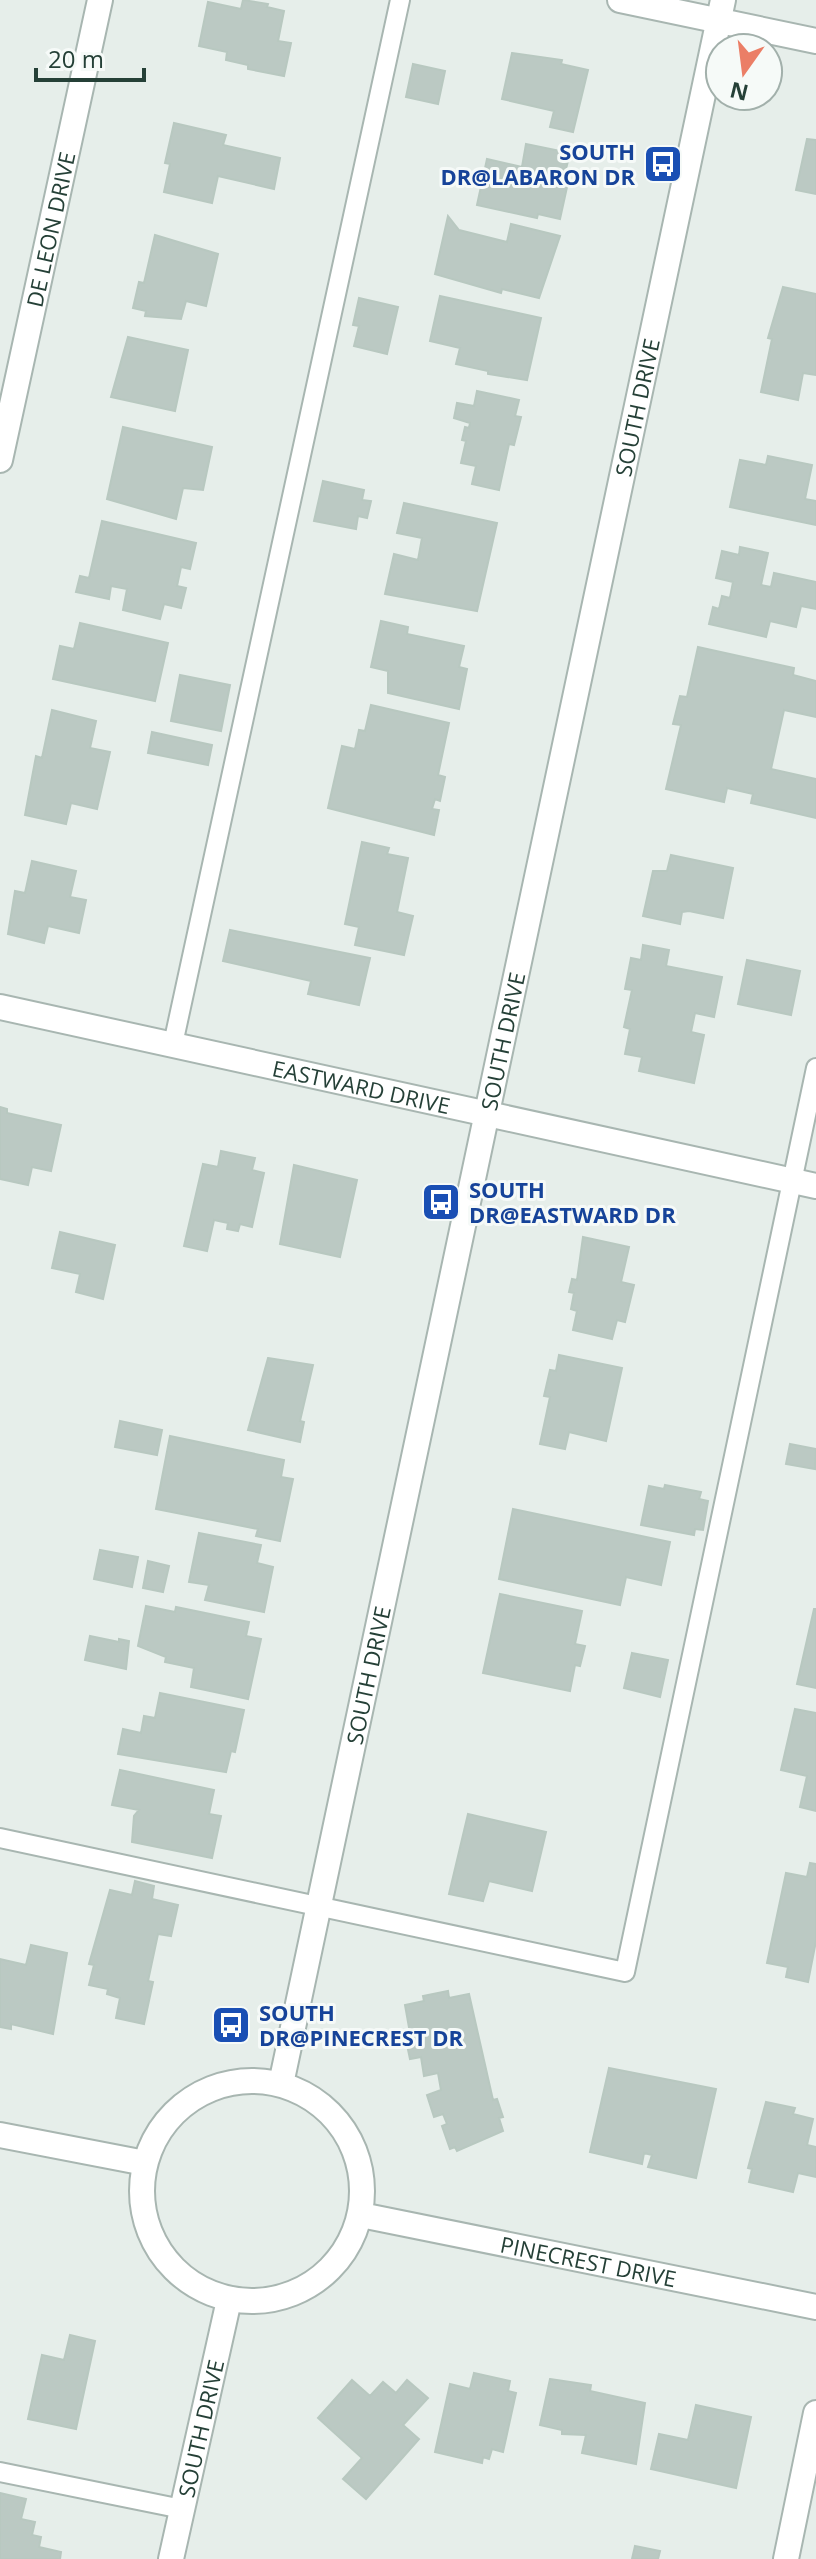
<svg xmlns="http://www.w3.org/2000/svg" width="816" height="2559" viewBox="0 0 816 2559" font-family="'Open Sans',sans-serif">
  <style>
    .building { fill: #bbc9c3; stroke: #b8c8c0; stroke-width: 2 }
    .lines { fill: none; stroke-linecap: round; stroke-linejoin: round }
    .service-casing { stroke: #a8b6b1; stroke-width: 22 }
    .minor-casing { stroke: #a8b6b1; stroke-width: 28 }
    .service { stroke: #fff; stroke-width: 18 }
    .minor { stroke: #fff; stroke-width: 24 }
    .labels { text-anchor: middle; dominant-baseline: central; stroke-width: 6; stroke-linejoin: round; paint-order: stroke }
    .transit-label { font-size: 22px; font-weight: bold; fill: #164399; stroke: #f6faf8; text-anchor: start }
    .street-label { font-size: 22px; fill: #254037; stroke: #f6faf8 }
  </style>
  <rect width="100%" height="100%" fill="#e6eeea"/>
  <path class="building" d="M243 0 268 4 267 7 284 11 278 41 291 43 284 76 248 69V65L226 60 227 52 199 46 208 2 241 9Z
    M512 53 562 60 561 64 588 70 573 132 550 127 554 111 502 99Z
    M413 64 445 71 438 104 406 97Z
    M174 123 226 135 223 145 280 158 274 189 218 176 212 203 164 192 170 164 165 163Z
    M807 139 816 140V194L796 190Z
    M526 144 570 153 564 177 569 178 560 219 538 214 537 218 477 205 487 159 522 167Z
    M448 216 459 230 507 242 511 224 560 236 539 298 502 289 501 293 435 274Z
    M155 235 218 254 206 306 186 301 181 319 145 316 146 311 133 308 139 282 144 283Z
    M783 287 816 294V375L803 373 798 400 761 392 772 339 768 338Z
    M440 296 541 318 527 380 488 374V371L456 364 460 348 430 341Z
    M359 298 398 307 387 354 354 346 359 326 353 325Z
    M128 337 188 350 175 411 111 397Z
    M477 391 519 400 515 416 521 417 514 445 509 444 499 490 472 484 476 466 461 463 466 441 462 440 465 427 469 428 470 423 454 418 457 403 474 406Z
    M123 427 212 447 203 490 183 488 176 519 107 499Z
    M768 456 812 465 805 499 816 501V525L730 507 740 460 766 465Z
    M323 481 364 490 362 500 371 501 367 518 358 516 356 529 314 521Z
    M404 503 497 523 477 611 385 594 394 554 418 560 422 538 397 533Z
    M102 521 196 543 190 569 181 567 177 586 186 588 181 608 164 604 160 619 123 610 127 589 111 586 109 599 76 592 80 576 89 578Z
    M740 547 768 553 761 585 771 587 774 573 816 582V609L801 606 796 627 770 621 766 637 709 624 713 607 719 609 722 596 730 598 733 582 716 578 722 551 739 555Z
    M381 621 408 627 407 634 464 646 459 667 467 669 459 709 388 693V671L371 667Z
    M80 623 168 643 155 701 53 679 60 646 74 649Z
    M698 647 794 668 793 675 816 681V717L784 710 771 769 816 779V818L751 803 753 794 727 788 724 802 666 789 681 725 673 724 680 696 687 697Z
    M180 675 230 685 221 731 171 721Z
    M371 705 449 723 438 775 445 777 440 801 435 799 432 809 439 810 434 835 328 808 342 746 355 749 359 730 365 731Z
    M52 710 96 721 90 748 110 752 97 809 71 803 66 824 25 815 36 756 42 758Z
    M152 732 212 745 208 765 148 753Z
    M362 842 389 848 387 854 408 858 397 912 413 916 404 955 355 945 359 927 345 924Z
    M671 855 733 868 723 918 689 911 682 912 680 924 643 916 653 871H667Z
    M32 861 76 871 70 897 86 900 79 933 48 926 44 943 8 934 15 891 25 893Z
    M230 930 370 958 359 1005 308 994 311 981 223 961Z
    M643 945 669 950 666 966 722 977 714 1017 695 1013 691 1032 704 1035 694 1083 639 1071 642 1057 625 1054 630 1029 624 1027 632 990 625 989 631 958 641 960Z
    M747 960 800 971 791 1015 738 1004Z
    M0 1107 7 1109V1113L61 1125 51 1171 32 1167 28 1185 0 1179Z
    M221 1151 255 1158 252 1170 264 1173 252 1227 240 1224 238 1231 227 1229 228 1223 214 1220 207 1251 184 1246 203 1164 218 1167Z
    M294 1165 357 1180 340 1257 280 1244Z
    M60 1232 115 1245 103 1299 76 1292 80 1274 52 1268Z
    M583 1237 629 1247 621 1282 634 1285 625 1322 617 1320 612 1339 573 1330 577 1311 571 1309 574 1293 569 1292 572 1279 577 1280Z
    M559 1355 622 1368 606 1441 569 1432 565 1449 540 1444 550 1397 544 1396 550 1370 556 1371Z
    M268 1358 313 1365 300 1421 304 1422 300 1442 248 1430Z
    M120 1421 162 1430 157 1455 115 1447Z
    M170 1436 284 1460 281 1477 293 1479 280 1541 256 1536 258 1529 156 1509Z
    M790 1444 816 1449 815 1469 786 1464Z
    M665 1485 701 1492 699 1499 708 1501 703 1530 695 1529 694 1535 641 1525 649 1486 664 1489Z
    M513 1509 670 1542 661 1585 626 1577 620 1605 499 1579Z
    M199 1533 261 1545 257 1563 273 1567 264 1612 205 1600 209 1585 189 1582Z
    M100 1550 138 1557 132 1587 94 1579Z
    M148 1561 169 1566 163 1592 143 1588Z
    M500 1594 582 1611 575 1644 585 1646 580 1666 575 1665 570 1691 483 1673Z
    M146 1606 175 1612 176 1607 249 1622 246 1636 261 1639 248 1699 191 1687 194 1668 165 1662 166 1657 138 1646Z
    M814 1609H816V1688L797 1684Z
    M90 1636 119 1642V1639L129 1641 126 1669 85 1660Z
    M632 1653 668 1660 660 1697 624 1688Z
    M160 1693 244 1710 235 1752 231 1751 226 1772 118 1754 123 1729 141 1733 144 1716 155 1718Z
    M795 1709 816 1713V1811L800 1807 807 1776 781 1770Z
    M120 1770 214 1790 209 1814 221 1816 212 1858 132 1842 134 1816 139 1810 112 1805Z
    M468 1814 546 1832 532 1891 489 1881 483 1901 449 1894Z
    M810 1863 816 1864V1941L808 1982 786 1977 788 1967 767 1963 786 1873 807 1877Z
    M135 1881 154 1886 152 1899 178 1905 171 1936 158 1934 148 1981 153 1982 144 2024 116 2018 120 1998 107 1994 108 1989 89 1985 94 1965 89 1964 110 1890 132 1895Z
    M31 1945 67 1953 53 2034 11 2024V2029L0 2027V1959L26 1965Z
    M448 1991 449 1998 469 1994 493 2100 497 2099 503 2117 499 2118 503 2131 457 2151 455 2147 450 2149 442 2126 447 2124 443 2114 434 2117 427 2095 441 2090 438 2073 424 2076 421 2057 410 2059 405 2035 410 2033 405 2005 424 2001 423 1996Z
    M609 2068 716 2089 696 2178 648 2167 652 2155 644 2153 642 2164 590 2152Z
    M766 2102 795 2108 793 2114 813 2119 807 2145 816 2147V2177L798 2173 793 2192 749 2182 752 2169 748 2168Z
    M70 2335 95 2341 76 2429 28 2419 42 2355 64 2360Z
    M474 2373 510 2381 508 2391 516 2393 503 2452 492 2449 489 2459 483 2457 482 2463 435 2452 450 2384 470 2389Z
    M550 2379 591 2385 590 2391 645 2403 636 2464 582 2453 586 2435 562 2434V2430L540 2425Z
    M352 2380 370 2396 383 2382 396 2393 407 2380 428 2398 403 2425 419 2439 366 2499 343 2479 362 2458 318 2418Z
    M696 2405 751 2417 736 2488 651 2469 659 2434 688 2440Z
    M0 2493 26 2499 21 2519 35 2522 32 2535 41 2537 39 2547 61 2552 60 2559H0Z
    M635 2546 660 2551 658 2559H632Z"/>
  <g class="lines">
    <defs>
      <path id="service" d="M173 1044 400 0
        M0 1838 625 1972 816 1068
        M0 2472 182 2509"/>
      <g id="minor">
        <path d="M620 0 816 41"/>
        <path id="s1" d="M0 460 100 0"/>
        <path id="s2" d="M0 1007 816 1186"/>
        <circle cx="252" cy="2191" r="110"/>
        <path id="s3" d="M281 2084 723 0"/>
        <path d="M0 2135 145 2163"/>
        <path id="s4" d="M361 2215 816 2307"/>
        <path id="s5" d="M171 2559 229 2300"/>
        <path d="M786 2559 816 2413"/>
      </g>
    </defs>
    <use href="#service" class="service-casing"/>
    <use href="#minor" class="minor-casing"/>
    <use href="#service" class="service"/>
    <use href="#minor" class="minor"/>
  </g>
  <defs>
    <symbol id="bus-square" viewBox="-11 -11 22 22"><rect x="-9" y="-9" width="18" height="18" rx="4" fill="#1a4fb4" stroke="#f6faf8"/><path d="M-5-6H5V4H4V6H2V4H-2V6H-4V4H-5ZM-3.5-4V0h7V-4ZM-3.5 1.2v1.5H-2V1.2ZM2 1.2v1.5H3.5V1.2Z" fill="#fff"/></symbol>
  </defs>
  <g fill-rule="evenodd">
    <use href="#bus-square" x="641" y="142" width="44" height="44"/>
    <use href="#bus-square" x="419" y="1180" width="44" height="44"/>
    <use href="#bus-square" x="209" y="2003" width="44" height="44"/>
  </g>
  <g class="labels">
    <g class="transit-label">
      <text x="635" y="151" text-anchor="end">SOUTH<tspan x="635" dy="25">DR@LABARON DR</tspan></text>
      <text x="469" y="1189">SOUTH<tspan x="469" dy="25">DR@EASTWARD DR</tspan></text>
      <text x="259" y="2012">SOUTH<tspan x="259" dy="25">DR@PINECREST DR</tspan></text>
    </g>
    <g class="street-label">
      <text stroke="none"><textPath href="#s1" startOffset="236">DE LEON DRIVE</textPath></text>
      <text stroke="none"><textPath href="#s3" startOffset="1714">SOUTH DRIVE</textPath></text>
      <text stroke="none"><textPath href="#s3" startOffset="1066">SOUTH DRIVE</textPath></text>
      <text stroke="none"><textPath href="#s2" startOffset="370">EASTWARD DRIVE</textPath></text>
      <text stroke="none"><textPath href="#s3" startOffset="418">SOUTH DRIVE</textPath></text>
      <text stroke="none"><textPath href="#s4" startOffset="232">PINECREST DRIVE</textPath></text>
      <text stroke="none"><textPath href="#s5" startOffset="134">SOUTH DRIVE</textPath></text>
    </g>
  </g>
  <g transform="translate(744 72) rotate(194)"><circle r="38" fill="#f6faf8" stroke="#a2b0ab" stroke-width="2"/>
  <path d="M0-6L14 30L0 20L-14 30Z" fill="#eb7e66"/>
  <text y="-12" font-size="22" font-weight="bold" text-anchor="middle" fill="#254037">N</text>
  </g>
  <path d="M36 68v12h108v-12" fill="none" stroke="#254037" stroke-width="4"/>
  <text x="48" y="68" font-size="24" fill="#254037" stroke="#f6faf8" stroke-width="6" paint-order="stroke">20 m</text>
</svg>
